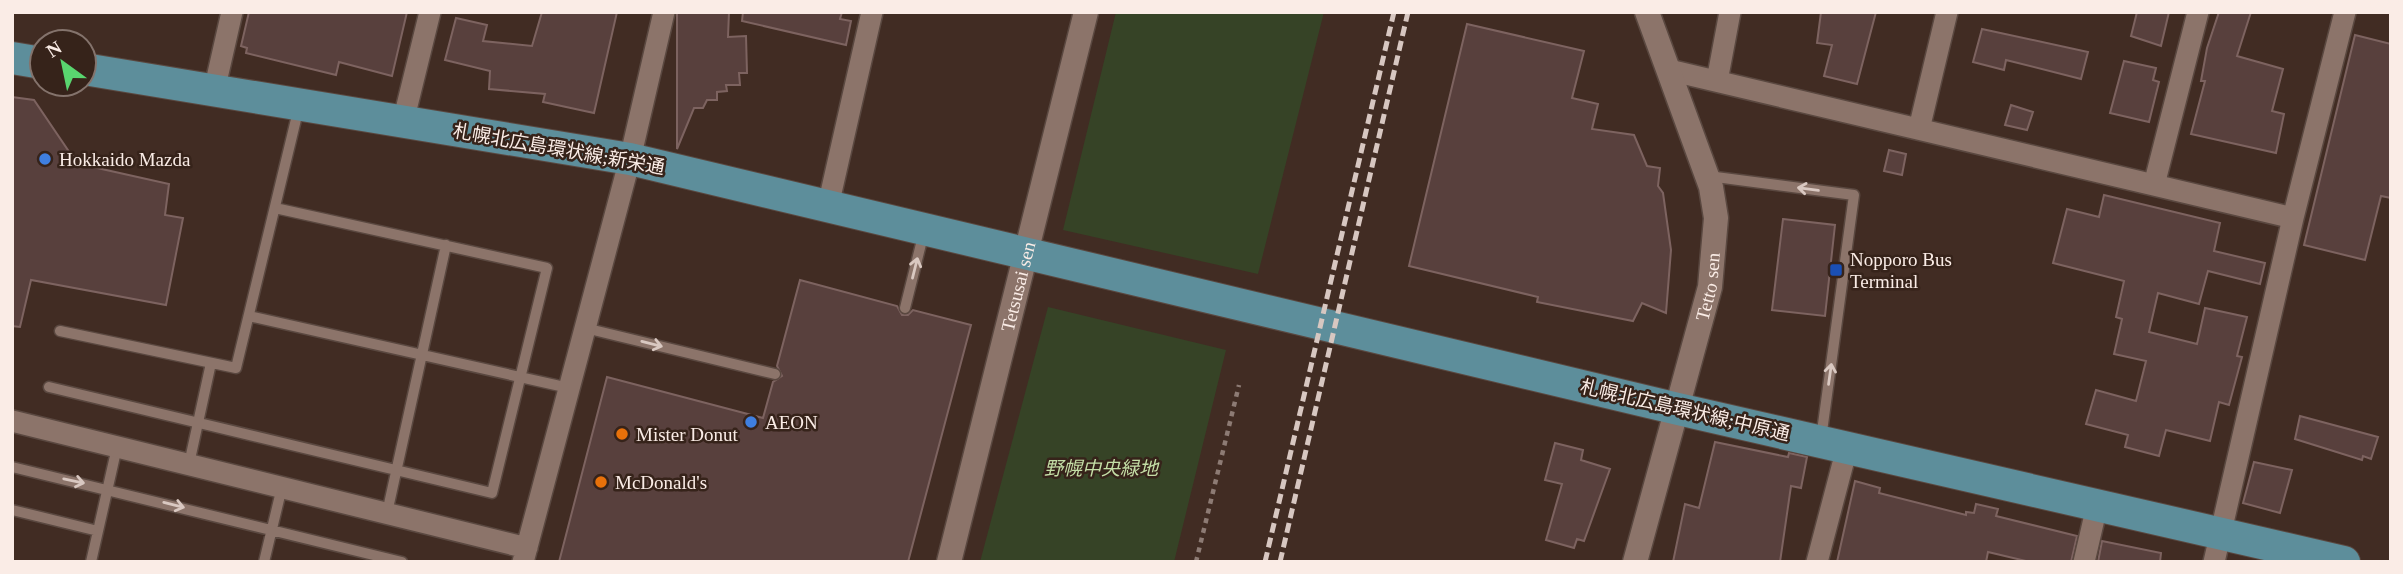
<svg xmlns="http://www.w3.org/2000/svg" width="2403" height="574" viewBox="0 0 2403 574" font-family="'Times New Roman','Noto Sans JP',serif">
  <style>
    .green { fill: #364326 }
    .building { fill: #58403d; stroke: #7d6360; stroke-width: 2 }
    .lines { fill: none; stroke-linecap: round; stroke-linejoin: round }
    .service-casing { stroke: #5a4840; stroke-width: 13 }
    .minor-casing { stroke: #5a4840; stroke-width: 24 }
    .tertiary-casing { stroke: #5a4840; stroke-width: 27 }
    .primary-casing { stroke: #5a4840; stroke-width: 34 }
    .path { stroke: #8d7b74; stroke-width: 4.5; stroke-dasharray: 5 5; stroke-linecap: butt }
    .service { stroke: #8c746a; stroke-width: 10 }
    .minor { stroke: #8c746a; stroke-width: 21 }
    .tertiary { stroke: #8c746a; stroke-width: 24 }
    .primary { stroke: #5d8e9b; stroke-width: 32 }
    .rail { stroke: #d7c7c1; stroke-width: 5; stroke-dasharray: 10 5; stroke-linecap: butt }
    .oneway { stroke: #d9c8c1 }
    .shop-dot { fill: #3f7fe0; stroke: #36231a; stroke-width: 2.5 }
    .transit-dot { fill: #1a4fb4; stroke: #36231a; stroke-width: 2.5 }
    .food-dot { fill: #e8710a; stroke: #36231a; stroke-width: 2.5 }
    .labels { text-anchor: middle; dominant-baseline: central; stroke-width: 5; stroke-linejoin: round; paint-order: stroke }
    .street-label { font-size: 19px; fill: #faece6; stroke: #36231a }
    .poi-label { font-size: 19px; fill: #faece6; stroke: #36231a; text-anchor: start }
    .park-label { font-size: 19px; font-style: italic; fill: #c4dea6; stroke: #36231a }
  </style>
  <rect width="100%" height="100%" fill="#412c23"/>
  <path class="green" d="M1116 12H1324L1258 274 1063 230Z
    M1048 307 1226 350 1174 562H980Z"/>
  <path class="building" d="M249 12H407L392 76 339 62 336 75 246 53 247 48 241 46Z
    M542 12H617L594 113 543 102 545 94 489 89 490 71 445 60 456 18 487 25 483 41 532 46Z
    M677 12H729L728 37 746 36 747 73H739L740 85H726L727 91 717 92V100H707L703 108H694L677 149Z
    M743 12H842L840 19 851 21 846 45 742 21Z
    M1821 12H1876L1857 84 1824 76 1832 45 1817 43Z
    M2137 12H2169L2161 46 2131 36Z
    M2219 12H2251L2237 56 2283 69 2272 111 2284 114 2276 153 2191 134 2205 81H2201L2207 48Z
    M1467 24 1584 51 1572 98 1598 104 1592 129 1634 135 1647 166 1660 168 1658 186 1663 193 1671 250 1666 313 1642 303 1633 321 1537 302 1538 297 1409 266Z
    M1982 29 2088 52 2081 79 2006 60 2004 70 1973 62Z
    M2355 35 2391 44V198L2381 196 2365 260 2304 245Z
    M2124 61 2156 68 2153 80 2159 82 2149 122 2110 113Z
    M12 97 34 100 70 153 84 165 169 184 165 215 183 218 166 305 31 280 20 327 12 326Z
    M2011 105 2033 112 2027 130 2005 125Z
    M1889 150 1906 154 1902 175 1884 171Z
    M2104 195 2220 223 2214 251 2265 263 2260 284 2208 271 2199 304 2158 293 2149 332 2197 344 2205 308 2247 317 2237 356 2242 357 2229 405 2219 402 2210 441 2166 430 2159 456 2125 447 2128 435 2086 424 2096 390 2136 401 2146 361 2114 354 2122 319 2116 317 2124 281 2053 263 2067 209 2099 217Z
    M1783 219 1835 225 1825 316 1772 310Z
    M800 280 897 306 902 315H908L913 310 971 325 908 562H559L607 377 763 418 773 382 782 376 777 366Z
    M2300 416 2378 437 2371 459 2363 456 2362 460 2295 439Z
    M1715 442 1788 457 1789 453 1807 457 1801 488 1791 486 1780 562H1673L1685 504 1699 508Z
    M1555 443 1583 450 1581 460 1610 469 1584 541 1577 539 1574 548 1546 540 1562 484 1545 480Z
    M2254 462 2292 470 2280 513 2243 503Z
    M1855 481 1880 488 1879 493 1966 515V512L1974 513 1976 504 1998 509 1996 516 2077 536 2071 562H2030L1988 552 1986 562H1837Z
    M2102 541 2161 553 2160 562H2098Z"/>
  <g class="lines">
    <defs>
      <path id="service" d="M1708 176 1854 195 1821 439
        M905 308 924 232
        M249 316 569 388
        M585 328 775 374
        M60 331 236 368 299 107
        M49 387 492 493 547 268 275 208
        M189 464 211 363
        M12 467 402 562
        M12 510 98 531
        M387 513 446 245
        M91 562 117 447
        M264 562 282 487"/>
      <path id="minor" d="M1669 70 2293 218
        M1717 81 1730 12
        M214 91 232 12
        M403 122 430 12
        M1919 129 1947 12
        M2154 185 2198 12
        M828 206 872 12
        M12 421 527 548
        M523 562 630 159 664 12
        M1817 562 1847 448
        M2084 562 2097 506
        M2214 562 2293 218 2345 12"/>
      <g id="tertiary">
        <path id="s1" d="M949 562 1086 12"/>
        <path id="s2" d="M1635 562 1710 287 1716 218 1711 187 1647 12"/>
      </g>
      <path id="primary" d="M12 58 42 63
        M84 69 630 159 1678 409 2344 562"/>
    </defs>
    <use href="#service" class="service-casing"/>
    <use href="#minor" class="minor-casing"/>
    <use href="#tertiary" class="tertiary-casing"/>
    <use href="#primary" class="primary-casing"/>
    <path class="path" d="M1196 562 1239 385"/>
    <use href="#service" class="service"/>
    <use href="#minor" class="minor"/>
    <use href="#tertiary" class="tertiary"/>
    <use href="#primary" class="primary"/>
    <path class="rail" d="M1265 562 1394 12
      M1280 562 1408 12"/>
  </g>
  <defs><path id="oneway-shaft" d="M-6 0H5M1.5-3L5.5 0L1.5 3" fill="none" stroke-width="1.6" stroke-linecap="round" stroke-linejoin="round" transform="scale(1.75)"/></defs>
  <g class="oneway">
    <use href="#oneway-shaft" transform="translate(1808 189) rotate(-172)"/>
    <use href="#oneway-shaft" transform="translate(915 268) rotate(-76)"/>
    <use href="#oneway-shaft" transform="translate(652 344) rotate(14)"/>
    <use href="#oneway-shaft" transform="translate(1830 374) rotate(-82)"/>
    <use href="#oneway-shaft" transform="translate(74 481) rotate(12)"/>
    <use href="#oneway-shaft" transform="translate(174 505) rotate(14)"/>
  </g>
  <g class="shop-dot">
    <circle cx="45" cy="159" r="7"/>
    <circle cx="751" cy="422" r="7"/>
  </g>
  <rect class="transit-dot" x="1829" y="263" width="14" height="14" rx="3.5"/>
  <g class="food-dot">
    <circle cx="622" cy="434" r="7"/>
    <circle cx="601" cy="482" r="7"/>
  </g>
  <g class="labels">
    <g class="street-label">
      <text transform="translate(559 149) rotate(10)">札幌北広島環状線;新栄通</text>
      <text stroke="none"><textPath href="#s2" startOffset="285">Tetto sen</textPath></text>
      <text stroke="none"><textPath href="#s1" startOffset="284">Tetsusai sen</textPath></text>
      <text transform="translate(1685 410) rotate(13)">札幌北広島環状線;中原通</text>
    </g>
    <g class="poi-label">
      <text x="59" y="159">Hokkaido Mazda</text>
      <text x="1850" y="259">Nopporo Bus<tspan x="1850" dy="22">Terminal</tspan></text>
      <text x="765" y="422">AEON</text>
      <text x="636" y="434">Mister Donut</text>
      <text x="615" y="482">McDonald's</text>
    </g>
    <g class="park-label">
      <text x="1101" y="468">野幌中央緑地</text>
    </g>
  </g>
  <rect width="2403" height="574" fill="none" stroke="#faece6" stroke-width="28"/>
  <g transform="translate(63 63) rotate(327)"><circle r="33" fill="#36231a" stroke="#84736c" stroke-width="2"/>
  <path d="M0-5L12 26L0 18L-12 26Z" fill="#59d56f"/>
  <text y="-10" font-size="19" font-weight="bold" text-anchor="middle" fill="#faece6">N</text>
  </g>
</svg>
